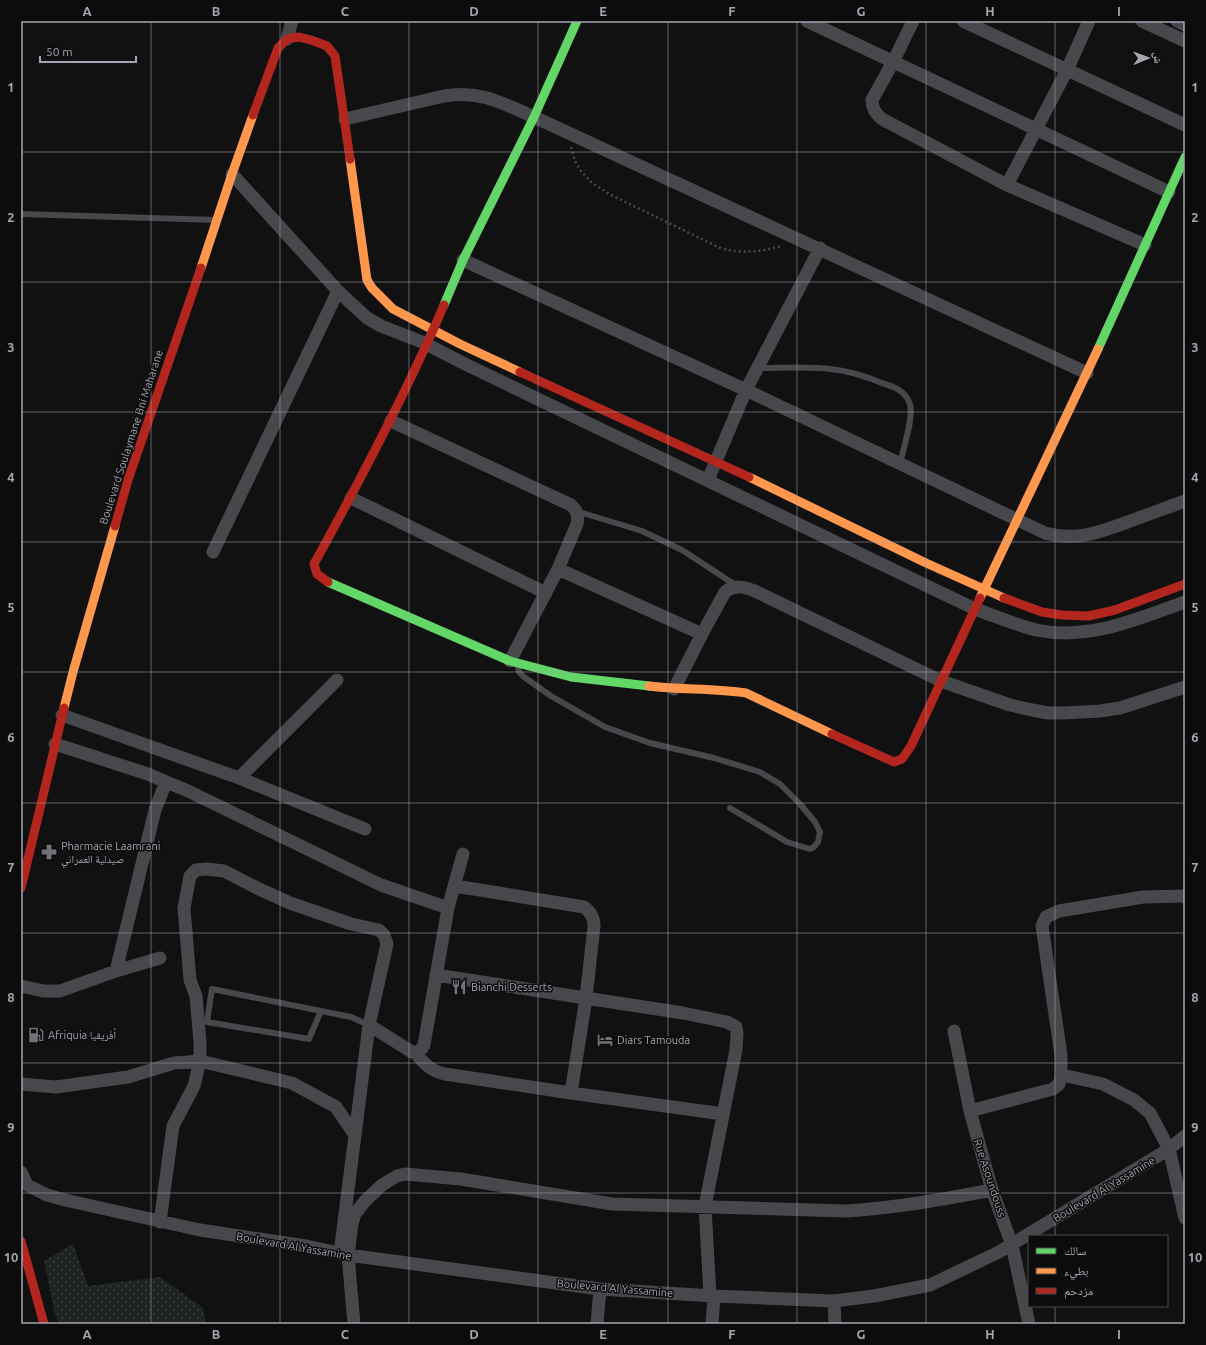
<svg xmlns="http://www.w3.org/2000/svg" width="1206" height="1345" viewBox="0 0 1206 1345" font-family="Ubuntu,'Noto Naskh Arabic',sans-serif">
  <style>
    .grass { fill: url(#grass-dots) }
    .lines { fill: none; stroke-linecap: round; stroke-linejoin: round }
    .path { stroke: #49494d; stroke-width: 2.5; stroke-dasharray: 2 3; stroke-linecap: butt }
    .lane { stroke: #47484b; stroke-width: 6 }
    .street { stroke: #47484b; stroke-width: 13 }
    .fast { stroke: #63d668; stroke-width: 9 }
    .slow { stroke: #ff974d; stroke-width: 9 }
    .jam { stroke: #b3261e; stroke-width: 9 }
    .grid { fill: none; stroke: #a4a6b1; stroke-width: 1; stroke-opacity: 0.55 }
    .labels { text-anchor: middle; dominant-baseline: central; stroke-width: 3; stroke-linejoin: round; paint-order: stroke }
    .street-label { font-size: 11px; fill: #a4a6b1; stroke: #0c0c0d }
    .poi-label { font-size: 11px; fill: #a4a6b1; stroke: #0c0c0d; text-anchor: start }
    .neatline { fill: none; stroke: #a4a6b1; stroke-width: 1.5 }
    .grid-label { font-size: 13px; text-anchor: middle; font-weight: bold; fill: #a4a6b1 }
  </style>
  <defs>
    <pattern id="grass-dots" width="8" height="8" patternUnits="userSpaceOnUse"><rect width="8" height="8" fill="#1e2420"/><path d="M2 2h.1M6 6h.1" fill="none" stroke="#3c413e" stroke-width="1.8" stroke-linecap="round"/></pattern>
  </defs>
  <rect width="100%" height="100%" fill="#111112"/>
  <path class="grass" d="M73 1244 88 1286 160 1277 203 1308 206 1324H59L55 1314 44 1261Z"/>
  <g class="lines">
    <path class="path" d="M571 147 575 161 581 171 591 182 609 194 720 248C743 254 759 252 782 246"/>
    <path class="lane" d="M21 214 217 220
      M758 368C781 368 809 366 831 369 849 371 865 376 882 383 894 387 905 390 910 404 914 417 903 449 900 464
      M576 511 642 531 682 550 737 586
      M518 667 519 672 524 677 551 696 605 727 650 743 714 758 760 772 780 784 800 804 815 822 820 832 818 842 814 847 810 849 787 842 730 808
      M321 1011 309 1039 207 1022 212 989 351 1017 369 1025"/>
    <path class="street" d="M807 21 1169 192
      M913 21 893 62 872 100C872 109 876 114 882 119L1007 185 1145 245
      M963 21 1185 125
      M1142 21 1185 41
      M1177 21 1185 25
      M287 39 292 21
      M345 119 444 96C480 90 502 103 534 117L1087 373
      M232 174 338 291 367 318 381 326 422 342 467 365 975 609C995 616 1016 625 1036 630 1090 641 1136 619 1185 602
      M1007 185 1067 70 1089 21
      M463 260 746 390 1045 533C1077 542 1103 531 1133 520 1150 514 1168 507 1185 501
      M391 421 571 505C577 510 579 516 577 524L558 569 510 661
      M708 480 746 390 820 248
      M351 498 546 593
      M213 552 338 291
      M558 569 702 634
      M674 689 702 634 725 592C735 584 746 587 757 592L941 681 1010 705 1032 710 1048 713H1064L1100 711 1120 708 1185 687
      M62 715 239 778 365 829
      M55 744 148 774 166 782
      M239 778 337 680
      M455 886 584 907C591 912 594 918 594 926L586 998 571 1093
      M116 971 155 810 166 782 186 790 381 885 448 908
      M436 975 683 1013 727 1022 736 1027 737 1033 736 1050 705 1206 710 1296
      M21 986 43 991H60L116 971 160 958
      M369 1025 412 1052C418 1053 421 1051 424 1045L448 908 463 854
      M954 1031 970 1111 992 1190 1012 1245 1029 1324
      M415 1052C423 1063 431 1071 445 1074L571 1093 723 1114
      M1062 1075 1103 1084 1134 1100 1150 1113 1169 1149 1185 1218
      M21 1084 56 1087 128 1077 174 1063 200 1061 292 1083 336 1107 355 1135
      M970 1111 1053 1089 1059 1084 1061 1078V1055L1042 926 1046 917 1059 911 1143 897 1185 896
      M21 1172 27 1185 47 1195 65 1200 200 1230 306 1246 348 1255 600 1289 714 1296 834 1301 874 1296 930 1285 999 1252 1169 1149 1185 1136
      M160 1222 173 1126 194 1086 200 1061V1042L196 996 190 980 184 908 190 876 196 870 206 869 224 871 259 889 290 903 351 924 379 930 384 935 387 944 369 1025 340 1253
      M834 1301 835 1324
      M354 1324 348 1255 352 1224 355 1214 365 1201 382 1185 397 1176 405 1174 461 1179 612 1204 846 1211C896 1208 944 1199 992 1190
      M597 1324 600 1289
      M712 1324 714 1296"/>
    <path class="fast" d="M444 305 463 260 534 117 577 21
      M1098 349 1185 157
      M328 582 510 661 571 677 649 686"/>
    <path class="slow" d="M350 159 367 280 372 288 393 309 460 344 520 372
      M201 268 232 174 253 115
      M749 477 926 563 1004 598
      M980 598 1098 349
      M649 686C681 690 714 688 746 693L832 734
      M64 708 73 672 115 526"/>
    <path class="jam" d="M253 115 278 48 287 39 299 37 311 40 327 46 335 56 350 159
      M520 372 749 477
      M115 526 128 480 201 268
      M328 582 317 574 314 564C361 479 406 394 444 305
      M1004 598 1042 612 1062 615 1088 616 1115 610 1185 584
      M832 734 894 762 902 759 911 746 980 598
      M21 888 64 708
      M21 1241 44 1324"/>
  </g>
  <path class="grid" d="M151 21V1324M280 21V1324M409 21V1324M538 21V1324M668 21V1324M797 21V1324M926 21V1324M1055 21V1236M21 152H1185M21 282H1185M21 412H1185M21 542H1185M21 672H1185M21 803H1185M21 933H1185M21 1063H1185M21 1193H1185M1055 1306V1324"/>
  <defs>
    <symbol id="pharmacy-bare" viewBox="-9 -9 18 18"><path d="M-2-6h4v4h4v4h-4v4h-4v-4h-4v-4h4Z" fill="#717279" stroke="#0c0c0d" stroke-width="2.5" paint-order="stroke"/></symbol>
    <symbol id="restaurant-bare" viewBox="-9 -9 18 18"><path d="M-5-6h1v4h1v-4h1v4h1v-4h1v5L-1.5 .5V6h-2V.5L-5-1ZM5-6V6H3V1.5H1.5Q1.5-4 5-6Z" fill="#717279" stroke="#0c0c0d" stroke-width="2.5" paint-order="stroke"/></symbol>
    <symbol id="fuel-bare" viewBox="-9 -9 18 18"><path d="M-5.5-6h7V0h2V4h1.3V-2.5L3-4.5l.8-.8L6-3V5H2.5V1h-1V6h-7ZM-4.2-4.7v3.2H.2V-4.7Z" fill="#717279" stroke="#0c0c0d" stroke-width="2.5" paint-order="stroke"/></symbol>
    <symbol id="hotel-bare" viewBox="-9 -9 18 18"><path d="M-6-4.5h1.5V1H6V5H4.5V3h-9V5H-6ZM-4 0a1.8 1.8 0 1 1 3.6 0ZM.5 0V-2.5h3Q6-2.5 6 0Z" fill="#717279" stroke="#0c0c0d" stroke-width="2.5" paint-order="stroke"/></symbol>
  </defs>
  <g fill-rule="evenodd">
    <use href="#pharmacy-bare" x="38" y="841" width="22" height="22"/>
    <use href="#restaurant-bare" x="448" y="976" width="22" height="22"/>
    <use href="#fuel-bare" x="25" y="1024" width="22" height="22"/>
    <use href="#hotel-bare" x="594" y="1029" width="22" height="22"/>
  </g>
  <g class="labels">
    <g class="street-label">
      <text transform="translate(131 437) rotate(-72)">Boulevard Soulaymane Bni Maharane</text>
      <text transform="translate(990 1178) rotate(72)">Rue Asoundouss</text>
      <text transform="translate(1104 1189) rotate(-31)">Boulevard Al Yassamine</text>
      <text transform="translate(294 1246) rotate(10)">Boulevard Al Yassamine</text>
      <text transform="translate(615 1288) rotate(5)">Boulevard Al Yassamine</text>
    </g>
    <g class="poi-label">
      <text x="61" y="846">Pharmacie Laamrani<tspan x="61" dy="13">صيدلية العمراني</tspan></text>
      <text x="471" y="987">Bianchi Desserts</text>
      <text x="48" y="1035">Afriquia أفريقيا</text>
      <text x="617" y="1040">Diars Tamouda</text>
    </g>
  </g>
  <rect width="1206" height="1345" fill="none" stroke="#0c0c0d" stroke-width="44"/>
  <rect x="1028" y="1235" width="140" height="72" fill="#0c0c0d" stroke="#494a4f"/>
  <rect x="1036" y="1248" width="20" height="6" fill="#63d668" stroke="#494a4f"/>
  <text x="1064" y="1255" font-size="12" fill="#a4a6b1">سالك</text>
  <rect x="1036" y="1268" width="20" height="6" fill="#ff974d" stroke="#494a4f"/>
  <text x="1064" y="1275" font-size="12" fill="#a4a6b1">بطيء</text>
  <rect x="1036" y="1288" width="20" height="6" fill="#b3261e" stroke="#494a4f"/>
  <text x="1064" y="1295" font-size="12" fill="#a4a6b1">مزدحم</text>
  <g transform="translate(1148 58) rotate(89)" stroke="#0c0c0d" stroke-width="3" paint-order="stroke">
  <path d="M0-3L7 15L0 10L-7 15Z" fill="#a4a6b1"/>
  <text y="-6" font-size="11" font-weight="bold" text-anchor="middle" fill="#a4a6b1">ش</text>
  </g>
  <path d="M40 56v6h96v-6" fill="none" stroke="#a4a6b1" stroke-width="2"/>
  <text x="46" y="56" font-size="12" fill="#a4a6b1" stroke="#0c0c0d" stroke-width="3" paint-order="stroke">50 m</text>
  <rect x="22" y="22" width="1162" height="1301" class="neatline"/>
  <g class="grid-label">
    <text x="87" y="16">A</text>
    <text x="216" y="16">B</text>
    <text x="345" y="16">C</text>
    <text x="474" y="16">D</text>
    <text x="603" y="16">E</text>
    <text x="732" y="16">F</text>
    <text x="861" y="16">G</text>
    <text x="990" y="16">H</text>
    <text x="1119" y="16">I</text>
    <text x="11" y="92">1</text>
    <text x="1195" y="92">1</text>
    <text x="11" y="222">2</text>
    <text x="1195" y="222">2</text>
    <text x="11" y="352">3</text>
    <text x="1195" y="352">3</text>
    <text x="11" y="482">4</text>
    <text x="1195" y="482">4</text>
    <text x="11" y="612">5</text>
    <text x="1195" y="612">5</text>
    <text x="11" y="742">6</text>
    <text x="1195" y="742">6</text>
    <text x="11" y="872">7</text>
    <text x="1195" y="872">7</text>
    <text x="11" y="1002">8</text>
    <text x="1195" y="1002">8</text>
    <text x="11" y="1132">9</text>
    <text x="1195" y="1132">9</text>
    <text x="11" y="1262">10</text>
    <text x="1195" y="1262">10</text>
    <text x="87" y="1339">A</text>
    <text x="216" y="1339">B</text>
    <text x="345" y="1339">C</text>
    <text x="474" y="1339">D</text>
    <text x="603" y="1339">E</text>
    <text x="732" y="1339">F</text>
    <text x="861" y="1339">G</text>
    <text x="990" y="1339">H</text>
    <text x="1119" y="1339">I</text>
  </g>
</svg>
